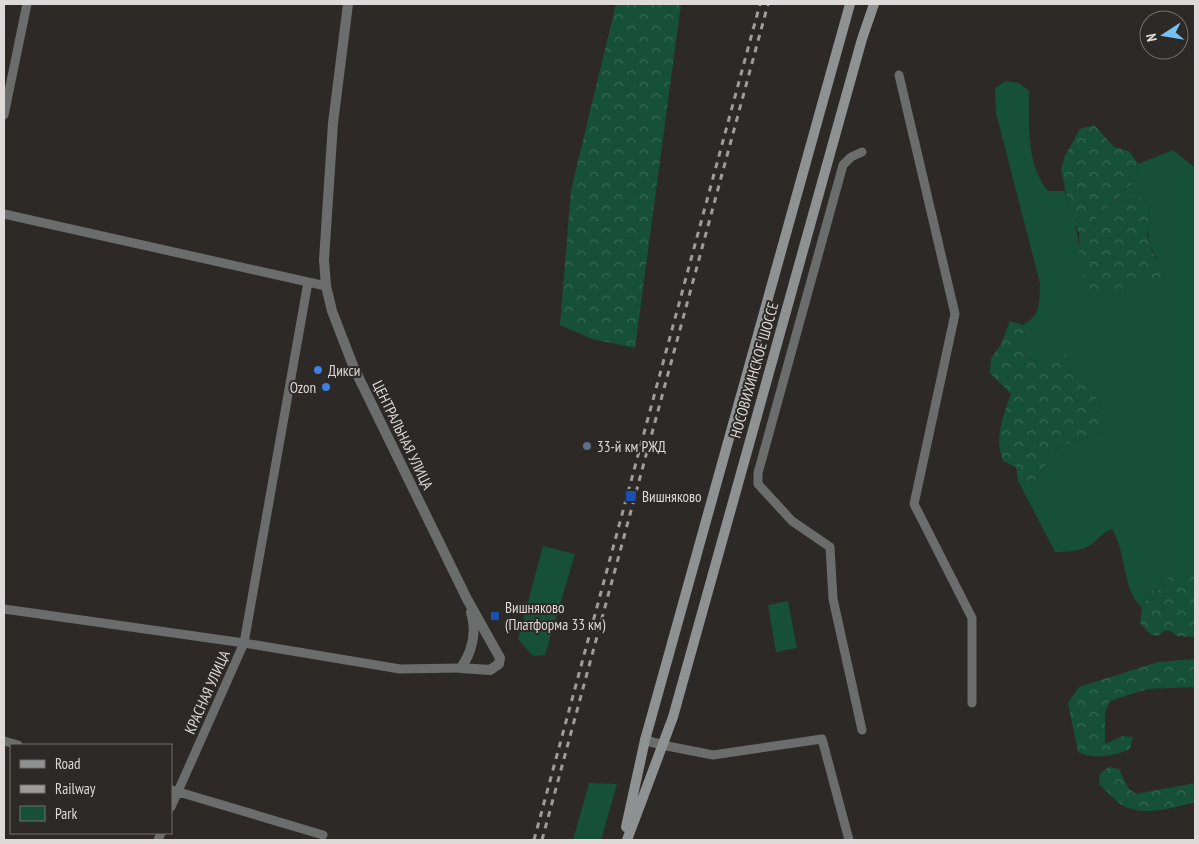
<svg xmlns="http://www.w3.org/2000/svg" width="1199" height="844" viewBox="0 0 1199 844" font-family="'PT Sans Narrow',sans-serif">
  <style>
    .green { fill: #165038 }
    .forest { fill: url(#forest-crowns) }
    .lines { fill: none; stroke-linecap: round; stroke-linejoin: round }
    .minor { stroke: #6a6d6c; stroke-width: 9 }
    .tertiary { stroke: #6a6d6c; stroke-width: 10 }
    .secondary { stroke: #8f9292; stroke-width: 10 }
    .rail { stroke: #9f9b9a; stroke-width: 3; stroke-dasharray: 6 6; stroke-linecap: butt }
    .shop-dot { fill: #3f7fe0; stroke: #2d2927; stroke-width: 2 }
    .service-dot { fill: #5c6f8a; stroke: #2d2927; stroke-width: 2 }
    .transit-dot { fill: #1a4fb4; stroke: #2d2927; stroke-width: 2 }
    .labels { text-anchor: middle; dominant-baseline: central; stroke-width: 4; stroke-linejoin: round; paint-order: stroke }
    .poi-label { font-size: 15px; fill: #dddad9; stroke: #2d2927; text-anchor: start }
    .street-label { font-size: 15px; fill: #dddad9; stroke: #2d2927 }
  </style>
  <defs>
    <pattern id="forest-crowns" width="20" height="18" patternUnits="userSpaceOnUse" patternTransform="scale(1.25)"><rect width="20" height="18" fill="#165038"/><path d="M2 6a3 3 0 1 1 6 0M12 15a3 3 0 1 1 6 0" fill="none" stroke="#376954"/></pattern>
  </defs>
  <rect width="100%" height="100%" fill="#2d2927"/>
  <path class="green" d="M1006 81 1019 83 1029 91C1029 124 1026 165 1048 191H1065C1072 218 1081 235 1079 263H1160C1145 242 1147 232 1150 207L1140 197 1126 200 1093 231 1096 218 1137 179 1138 164 1173 150 1195 168V566L1181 575 1168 577 1159 590 1152 591 1142 608C1121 588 1127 553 1112 529 1103 533 1100 537 1093 543 1085 551 1066 552 1055 552L1018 481 1033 484 1059 446 1101 433 1058 369 1024 357 1026 342 1023 325C1042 314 1039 302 1040 283L996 113 995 88Z
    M543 546 575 554 545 655 533 656 518 639Z
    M788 601 797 648 776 652 768 605Z
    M589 783 617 784 601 840H573Z"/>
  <path class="forest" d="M616 4H681L635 348 592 339 560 325 571 190Z
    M1094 125 1114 147 1129 151 1138 164 1137 179 1096 218 1093 230 1126 200 1140 197 1150 207 1147 236 1152 252 1160 263 1162 279 1107 294 1091 292 1079 263V233L1072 219 1061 170 1065 156 1080 129Z
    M1010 321 1023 325 1026 342 1024 357 1037 362 1061 349 1070 360 1058 369 1085 376 1105 417 1101 433 1059 446 1033 484 1018 481 1016 467 1003 461C994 438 1003 416 1011 394L990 373 991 358 1000 346Z
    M1193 566 1195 567V637L1177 636 1171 631H1164L1158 636 1150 634 1140 623 1142 608 1152 591 1159 590C1166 580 1169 572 1181 575Z
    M1195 659V687L1147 689 1110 701 1105 712V744L1123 736 1133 737 1130 749C1114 756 1094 760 1078 752L1068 703 1079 687 1158 662Z
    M1109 767 1119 769 1128 788 1136 794 1195 783V802C1174 808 1143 817 1122 805 1114 800 1106 790 1099 784L1100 774Z"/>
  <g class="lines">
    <path class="minor" d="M899 75 955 314 914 504 972 618V703
      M4 115 27 4
      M4 214 326 286
      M4 609 244 643 400 669 461 668
      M862 730 833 599 830 547 792 521 758 484V473L843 165 851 157 862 152
      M4 741 18 745
      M662 745 713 755 822 739 849 840
      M172 790 323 835
      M171 807 244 643 308 282
      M158 840 161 833"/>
    <path class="tertiary" d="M348 4 333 123 324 260 326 286 332 311 354 368 467 599 500 658 499 664 490 670 461 668
      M461 668C472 652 477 632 471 612
      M645 740 662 745"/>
    <path class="secondary" d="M626 827 645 740 850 4
      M627 840 673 717 862 39 874 4"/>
    <path class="rail" d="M534 840 760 4
      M542 840 768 4"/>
  </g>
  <g class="shop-dot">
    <circle cx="318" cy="370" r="5"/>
    <circle cx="326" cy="387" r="5"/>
  </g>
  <circle class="service-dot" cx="587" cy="446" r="5"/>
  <g class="transit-dot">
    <rect x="625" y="490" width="12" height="12" rx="2.5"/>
    <rect x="490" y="611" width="10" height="10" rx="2.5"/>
  </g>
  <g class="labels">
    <g class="poi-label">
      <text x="328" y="370">Дикси</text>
      <text x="316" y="387" text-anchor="end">Ozon</text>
      <text x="597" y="446">33-й км РЖД</text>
      <text x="642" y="496">Вишняково</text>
      <text x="505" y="607">Вишняково<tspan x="505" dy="17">(Платформа 33 км)</tspan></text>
    </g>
    <g class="street-label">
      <text transform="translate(754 370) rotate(-74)">НОСОВИХИНСКОЕ ШОССЕ</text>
      <text transform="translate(403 435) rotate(64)">ЦЕНТРАЛЬНАЯ УЛИЦА</text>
      <text transform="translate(207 692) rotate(-66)">КРАСНАЯ УЛИЦА</text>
    </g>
  </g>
  <rect width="1199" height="844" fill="none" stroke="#dddad9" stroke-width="10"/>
  <rect x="10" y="744" width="162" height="90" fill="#2d2927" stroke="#73706e"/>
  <rect x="20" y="760" width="25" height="8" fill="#8f9292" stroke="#73706e"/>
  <text x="55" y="769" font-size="15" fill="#dddad9">Road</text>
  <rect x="20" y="785" width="25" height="8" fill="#9f9b9a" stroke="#73706e"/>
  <text x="55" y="794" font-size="15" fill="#dddad9">Railway</text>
  <rect x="20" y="806" width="25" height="15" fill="#165038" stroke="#73706e"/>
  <text x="55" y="819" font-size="15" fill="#dddad9">Park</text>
  <g transform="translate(1164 35) rotate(258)"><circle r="24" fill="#2d2927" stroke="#73706e"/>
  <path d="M0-4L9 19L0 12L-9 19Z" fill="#73c1f5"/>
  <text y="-8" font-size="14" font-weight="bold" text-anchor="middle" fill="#dddad9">N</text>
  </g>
</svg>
